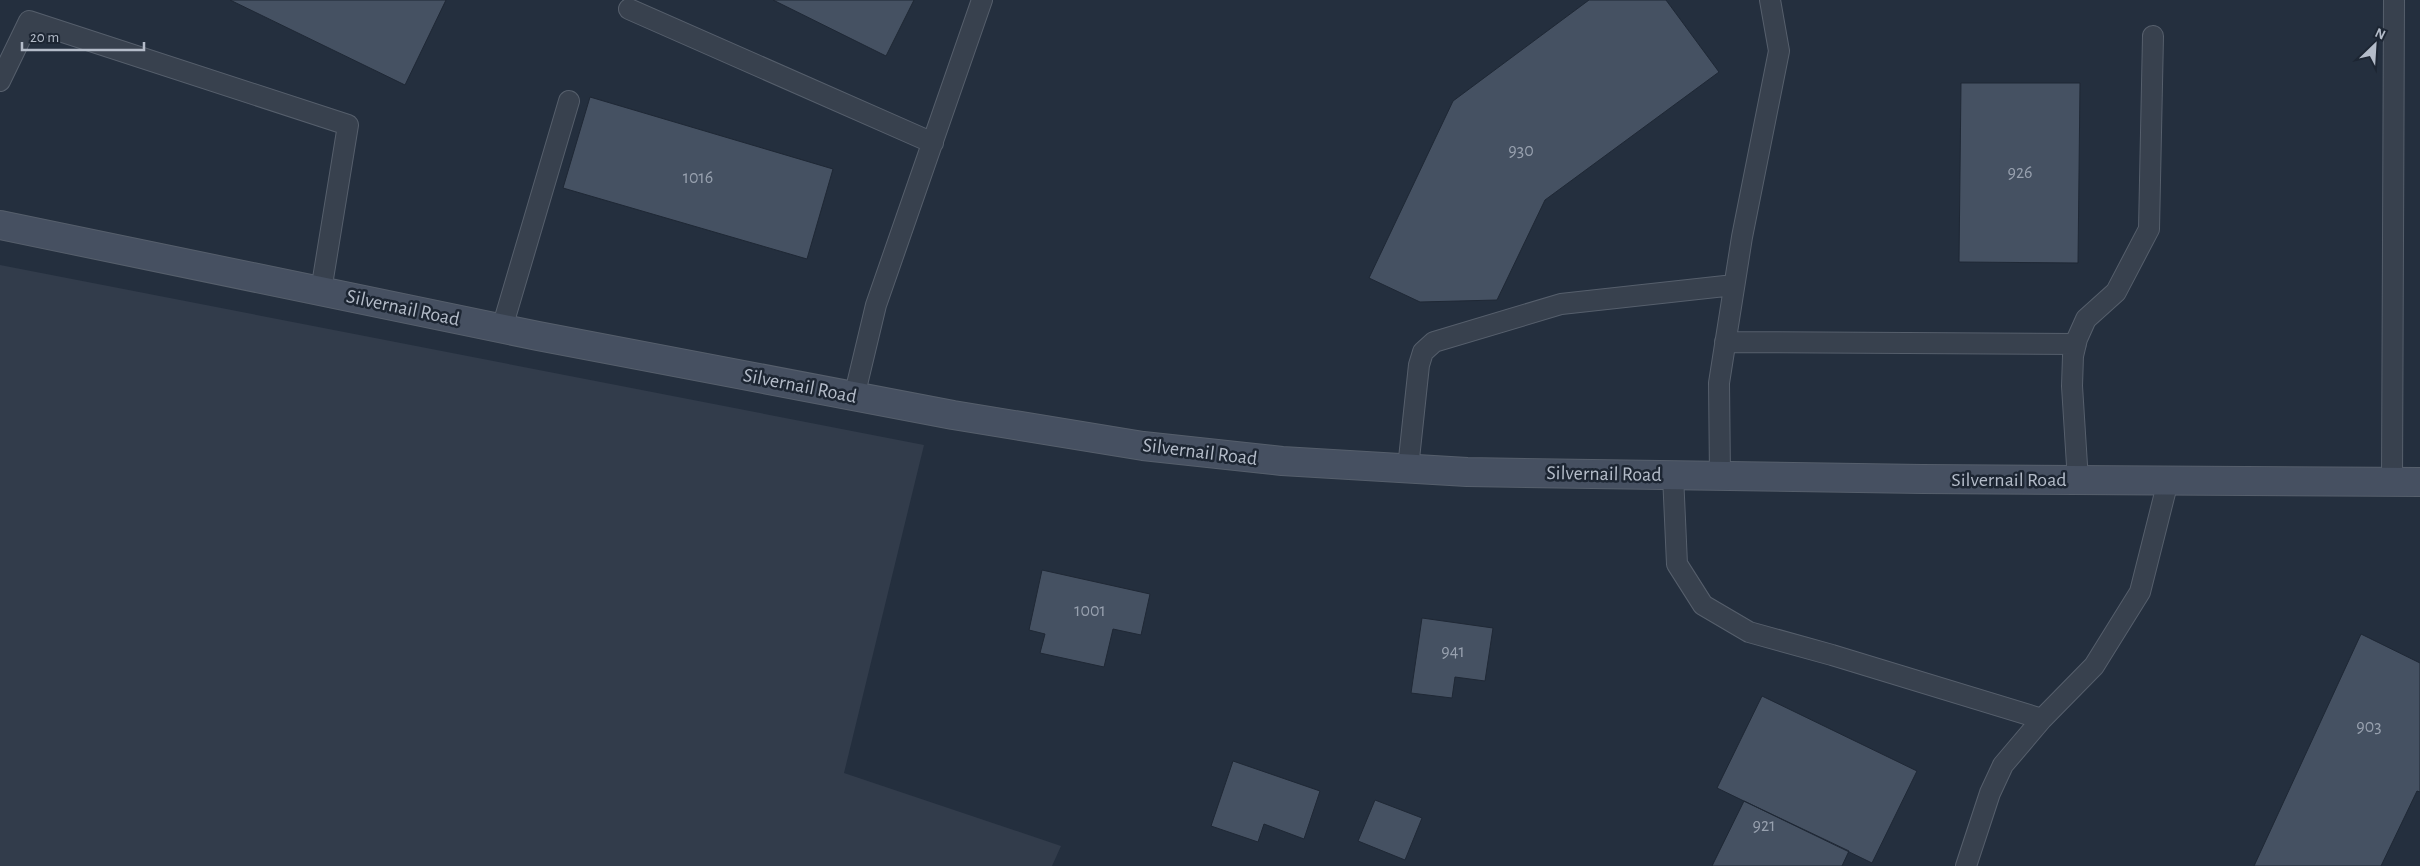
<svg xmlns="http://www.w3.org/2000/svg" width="2420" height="866" viewBox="0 0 2420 866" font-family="'Alegreya Sans',sans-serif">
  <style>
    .airport { fill: #323c4b }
    .building { fill: #455162; stroke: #1f2835 }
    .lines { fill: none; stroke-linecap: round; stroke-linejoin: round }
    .lane-casing { stroke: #565f6c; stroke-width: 22 }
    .secondary-casing { stroke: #565f6c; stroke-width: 30 }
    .lane { stroke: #38414e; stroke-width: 20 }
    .secondary { stroke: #465061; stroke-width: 28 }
    .labels { text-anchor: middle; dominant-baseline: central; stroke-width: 5; stroke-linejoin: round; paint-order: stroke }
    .number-label { font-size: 18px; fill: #98a1af }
    .street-label { font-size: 20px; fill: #b4bcc9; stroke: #1d2633 }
  </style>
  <rect width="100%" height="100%" fill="#242f3e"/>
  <path class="airport" d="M0 265 924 445 844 773 1061 846 1052 866H0Z"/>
  <path class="building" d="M230 0H446L405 85Z
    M773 0H914L886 56Z
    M1589 0H1666L1719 72 1545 200 1497 300 1420 302 1369 278 1453 101Z
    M1961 83H2080L2078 263 1959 262Z
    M590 97 833 169 807 259 563 188Z
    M1042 570 1150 594 1141 635 1113 629 1104 667 1040 653 1045 634 1029 630Z
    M1422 618 1493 628 1485 681 1455 677 1452 698 1411 693Z
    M2361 634 2420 663V792L2417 791 2381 866H2254Z
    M1762 696 1917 771 1872 863 1717 788Z
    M1233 761 1320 791 1304 839 1264 824 1258 842 1211 826Z
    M1375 800 1422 818 1405 860 1358 841Z
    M1744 801 1849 851 1842 866H1712Z"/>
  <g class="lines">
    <defs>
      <path id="lane" d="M629 9 933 143
        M0 81 29 21 348 125 321 291
        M502 328 569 101
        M1725 342 2076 344
        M854 397 876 305 982 0
        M1408 468 1419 365 1423 352 1434 342 1561 304 1734 285
        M1673 475 1677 564 1703 605 1749 632 1832 655 2042 719
        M1720 476 1719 383 1742 237 1779 51 1770 0
        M2078 481 2072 386 2073 356 2077 339 2086 319 2116 292 2149 229 2153 36
        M2392 482 2394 0
        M1966 866 1990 793 2003 765 2042 719 2094 666 2140 592 2168 481"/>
      <path id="secondary" d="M0 225 538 336 953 415 1143 446 1282 461 1467 472 1922 479 2420 482"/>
    </defs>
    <use href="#lane" class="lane-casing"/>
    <use href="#secondary" class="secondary-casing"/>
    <use href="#lane" class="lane"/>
    <use href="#secondary" class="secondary"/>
  </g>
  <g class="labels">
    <g class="number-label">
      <text x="1521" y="151">930</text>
      <text x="2020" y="173">926</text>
      <text x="698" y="178">1016</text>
      <text x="1090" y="611">1001</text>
      <text x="1453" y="652">941</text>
      <text x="2369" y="727">903</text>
      <text x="1764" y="826">921</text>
    </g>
    <g class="street-label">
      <text transform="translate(403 308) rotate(12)">Silvernail Road</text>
      <text transform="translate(800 386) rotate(11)">Silvernail Road</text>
      <text transform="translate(1200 452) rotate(7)">Silvernail Road</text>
      <text transform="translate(1604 474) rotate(1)">Silvernail Road</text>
      <text x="2009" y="480">Silvernail Road</text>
    </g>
  </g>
  <g transform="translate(2375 45) rotate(25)" stroke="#1d2633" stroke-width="4" paint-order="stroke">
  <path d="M0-4L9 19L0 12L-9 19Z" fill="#b4bcc9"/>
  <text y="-8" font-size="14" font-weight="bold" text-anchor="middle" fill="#b4bcc9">N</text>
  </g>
  <path d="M22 42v8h122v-8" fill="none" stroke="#b4bcc9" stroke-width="2.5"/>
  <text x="30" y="42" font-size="15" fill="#b4bcc9" stroke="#1d2633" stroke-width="4" paint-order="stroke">20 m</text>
</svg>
